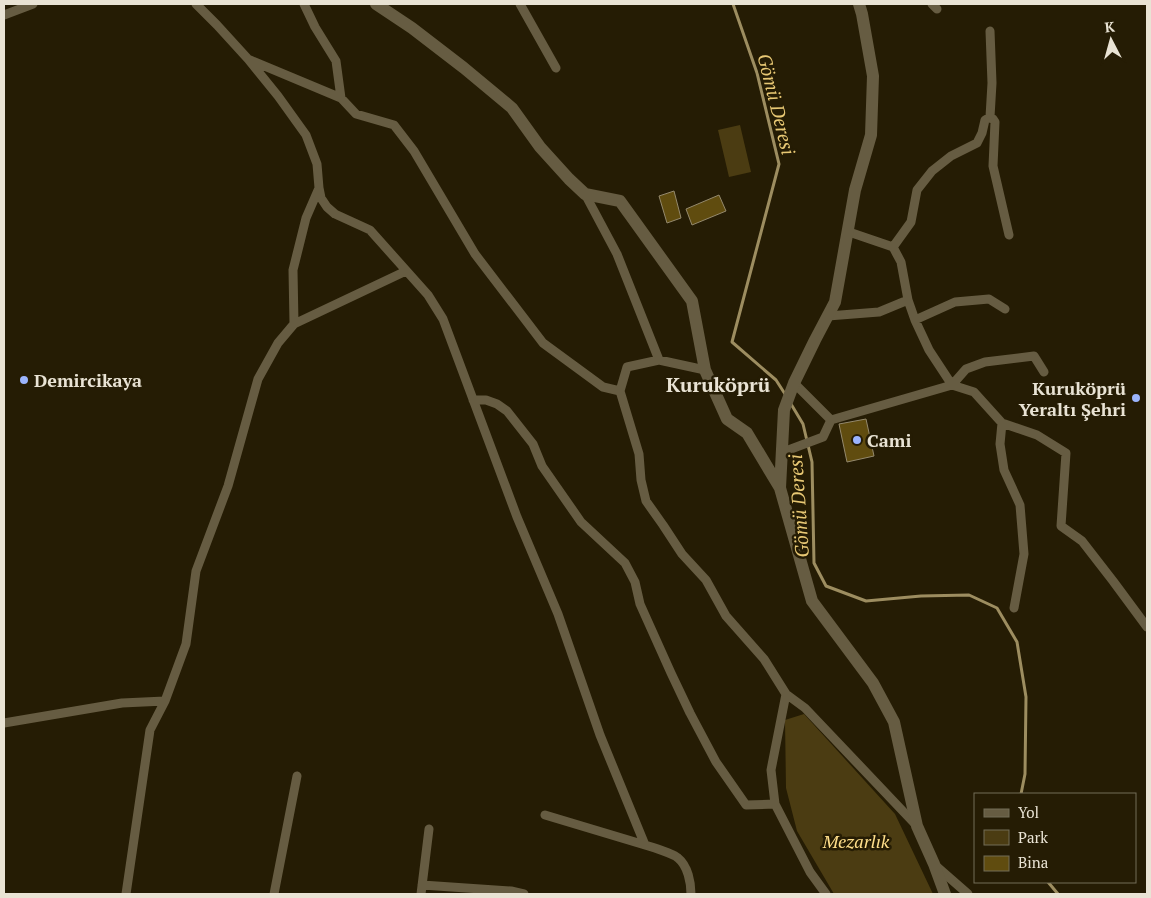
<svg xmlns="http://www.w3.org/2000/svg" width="1151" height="898" viewBox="0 0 1151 898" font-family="'PT Serif',serif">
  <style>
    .green { fill: #4b3c12 }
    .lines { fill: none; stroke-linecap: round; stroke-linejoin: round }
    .stream { stroke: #9d8d60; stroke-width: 3 }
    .building { fill: #604c0f; stroke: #94896d }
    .street { stroke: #665c42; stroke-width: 9 }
    .secondary { stroke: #665c42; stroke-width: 12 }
    .poi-dot { fill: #9bb4fd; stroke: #251c04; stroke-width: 2 }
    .labels { text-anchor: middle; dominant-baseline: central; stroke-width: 5; stroke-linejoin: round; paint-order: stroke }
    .poi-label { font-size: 18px; font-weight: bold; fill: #e9e3d4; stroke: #251c04; text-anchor: start }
    .park-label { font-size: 18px; font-style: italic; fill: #fede8a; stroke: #251c04 }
    .water-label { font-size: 19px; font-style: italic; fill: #e8c874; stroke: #251c04 }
    .quarter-label { font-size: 20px; font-weight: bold; fill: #e9e3d4; stroke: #251c04 }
  </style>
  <rect width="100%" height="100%" fill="#251c04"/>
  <path class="green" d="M740 125 751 172 729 177 718 130Z
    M804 714 895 814 933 894H834L797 831 786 788 785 720Z"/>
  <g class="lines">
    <path class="stream" d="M733 4 757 73 779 164 732 342 776 380 785 394
      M791 404 803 424 812 462 814 563 826 586 866 601 921 596 969 595 997 608 1017 642 1026 697 1025 774 1021 794
      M1048 882 1058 894"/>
  </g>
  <path class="building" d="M674 191 681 218 667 223 659 196Z
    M719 195 726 211 692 225 686 209Z
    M866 419 874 456 847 462 839 424Z"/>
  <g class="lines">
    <path class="street" d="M196 4 217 25 248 59 278 96 306 135 317 164 319 188 321 198 327 207 335 214 370 230 428 295 443 319 517 517 558 614 600 735 645 845C652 847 674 854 678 858 688 866 691 883 691 894
      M304 4 315 27 336 61 341 98
      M520 4 556 68
      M932 4 937 9
      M4 15 33 4
      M250 60 341 98 356 114 394 125 414 151 475 254 543 343 603 387 620 391
      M990 117 992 83 990 31
      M585 194 617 254 659 360
      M849 232 893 247 901 262 908 300 915 320 929 350 952 385 966 369 985 362 1034 356 1044 372
      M893 247 911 222 917 190 932 171 951 156 977 143 982 133 985 120 990 117 993 119 995 122 993 166 1009 235
      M828 316 879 312 908 300
      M915 320 955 302 989 299 1005 309
      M294 324 406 271
      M705 370 659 360 627 367 620 391 639 454 641 480 646 501 663 525 682 554 706 580 726 616 764 659 786 694 805 708 917 826
      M794 383 831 420
      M473 400H486L497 404 507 411 533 444 542 466 581 522 625 563 635 582 640 604 671 673 690 713 716 762 746 805 775 804
      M1002 423 1000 444 1004 470 1020 505 1024 554 1014 608
      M783 452 823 437 831 420 952 385 974 392 1002 423 1037 435 1066 453 1061 526 1082 541 1113 581 1147 627
      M786 694 771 770 775 804 810 872 826 894
      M4 723 122 703 165 701
      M545 815 645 845
      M936 866 968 894
      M422 885 511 891 524 894
      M126 894 150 730 165 701 186 644 196 571 228 486 258 379 278 343 294 324 293 270 306 218 319 188
      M274 894 297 776
      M421 894 429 829"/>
    <path class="secondary" d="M376 4 412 28 464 68 512 108 540 147 569 179 585 194 620 201 692 301 705 370 727 419 747 433 780 488
      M859 4 862 14 873 76 871 135 855 190 835 302 815 340 794 383 784 410 780 488 812 601 873 683 894 722 917 826 934 864 945 894"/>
  </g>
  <g class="poi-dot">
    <circle cx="24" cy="380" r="5"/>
    <circle cx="1136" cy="398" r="5"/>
    <circle cx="857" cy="440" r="5"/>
  </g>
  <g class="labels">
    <g class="poi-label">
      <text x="34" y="380">Demircikaya</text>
      <text x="1126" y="388" text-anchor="end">Kuruköprü<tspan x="1126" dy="21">Yeraltı Şehri</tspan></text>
      <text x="867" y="440">Cami</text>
    </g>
    <g class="park-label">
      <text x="856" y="841">Mezarlık</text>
    </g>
    <g class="water-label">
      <text transform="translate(777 104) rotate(76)">Gömü Deresi</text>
      <text transform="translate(798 506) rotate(-94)">Gömü Deresi</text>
    </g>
    <g class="quarter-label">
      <text x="718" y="384">Kuruköprü</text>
    </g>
  </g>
  <rect width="1151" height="898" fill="none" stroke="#e9e3d4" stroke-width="10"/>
  <rect x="974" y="793" width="162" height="90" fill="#251c04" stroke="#736c57"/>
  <rect x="984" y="809" width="25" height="8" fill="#665c42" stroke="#736c57"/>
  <text x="1018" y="818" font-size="15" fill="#e9e3d4">Yol</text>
  <rect x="984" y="830" width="25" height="15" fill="#4b3c12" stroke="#736c57"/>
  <text x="1018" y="843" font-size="15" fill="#e9e3d4">Park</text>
  <rect x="984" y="856" width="25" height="15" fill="#604c0f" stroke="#736c57"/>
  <text x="1018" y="868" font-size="15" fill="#e9e3d4">Bina</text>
  <g transform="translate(1111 40) rotate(354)" stroke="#251c04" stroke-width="4" paint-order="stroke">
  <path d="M0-4L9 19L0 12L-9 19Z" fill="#e9e3d4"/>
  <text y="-8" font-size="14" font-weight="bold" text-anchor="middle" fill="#e9e3d4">K</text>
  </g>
</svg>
